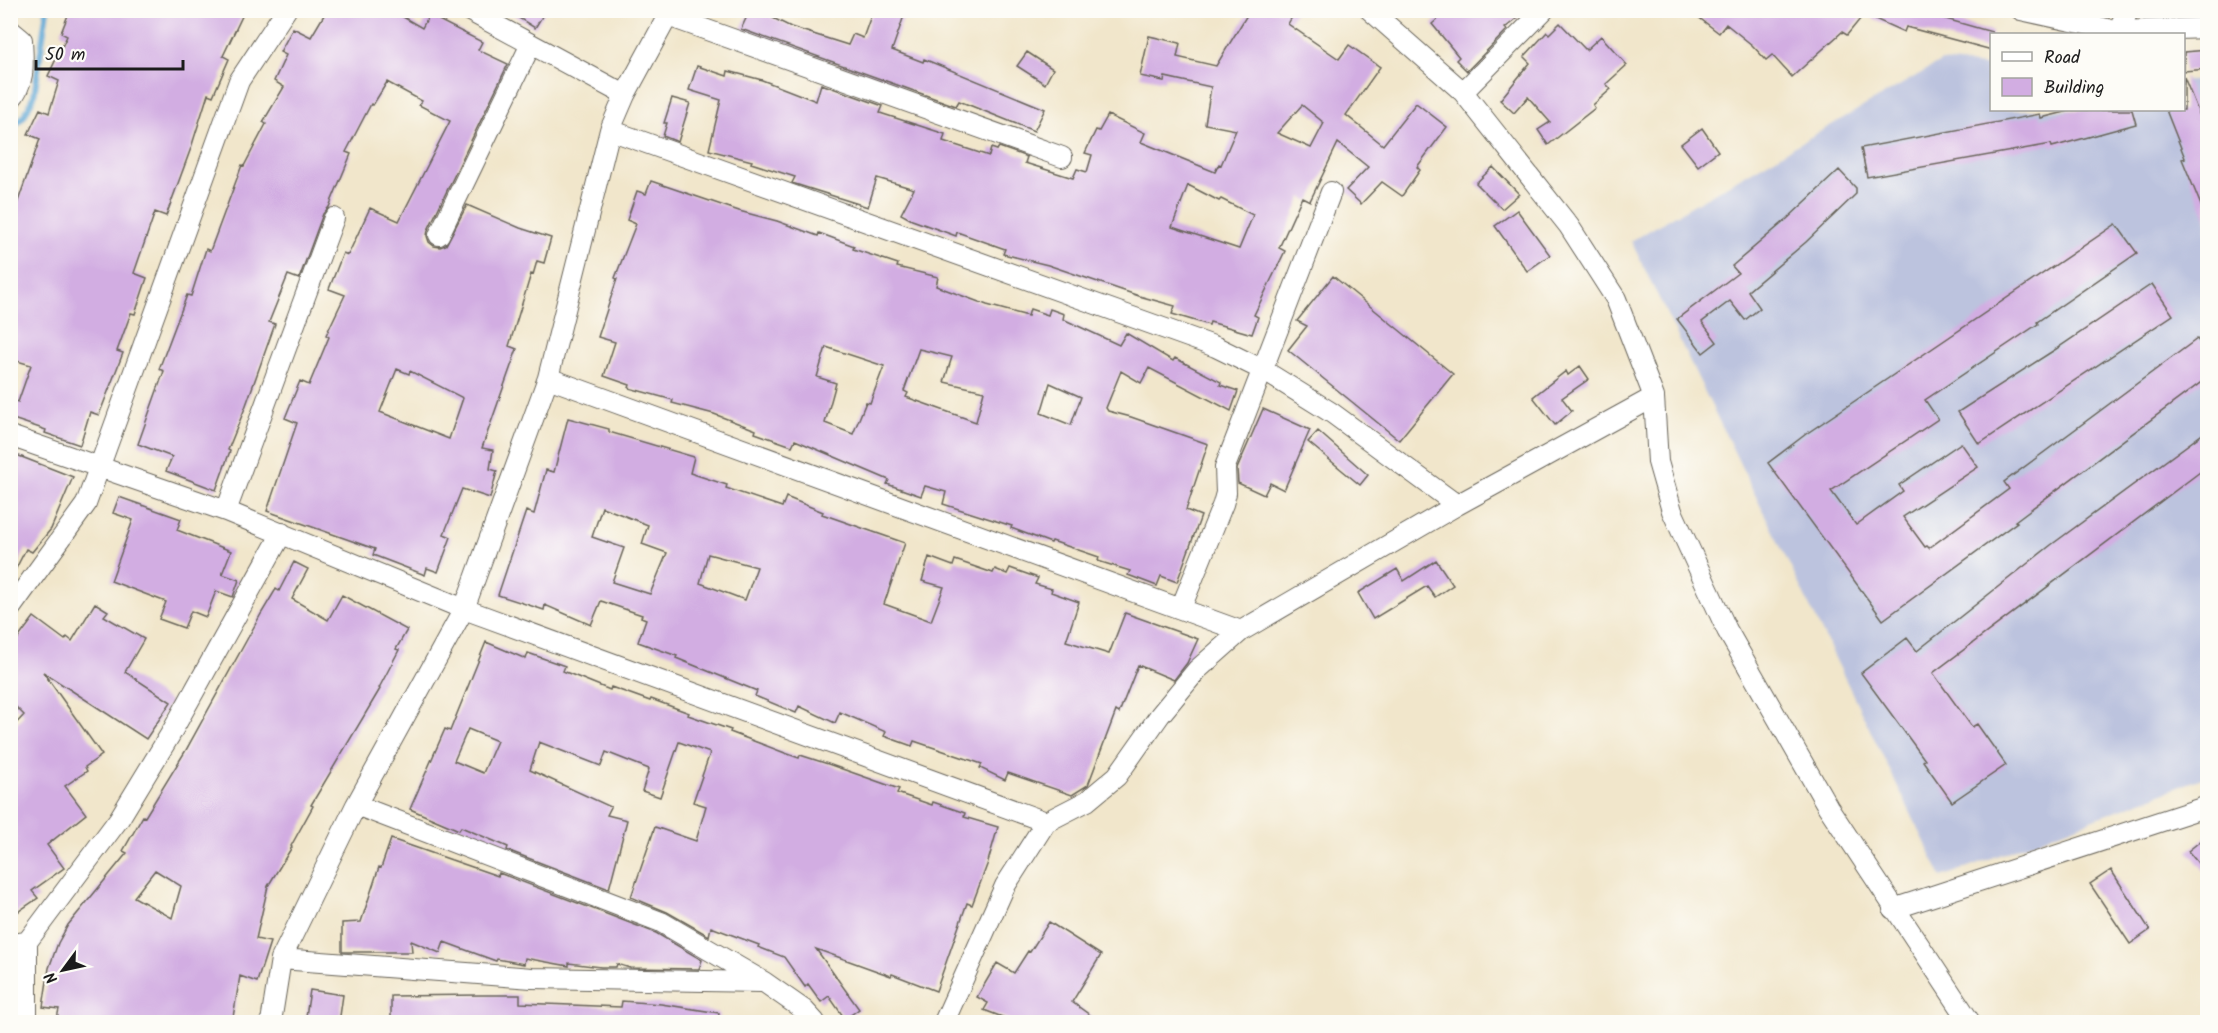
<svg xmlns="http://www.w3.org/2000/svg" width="2218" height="1033" viewBox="0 0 2218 1033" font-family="Kalam,sans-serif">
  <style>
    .industrial { fill: #bcc3de }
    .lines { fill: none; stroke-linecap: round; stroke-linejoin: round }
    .stream { stroke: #5ca6d4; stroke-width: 6 }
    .building { fill: #d2ade2; fill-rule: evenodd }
    .minor-casing { stroke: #676359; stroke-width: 22 }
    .minor { stroke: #fff; stroke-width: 20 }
  </style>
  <rect width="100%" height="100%" fill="#fdfcf7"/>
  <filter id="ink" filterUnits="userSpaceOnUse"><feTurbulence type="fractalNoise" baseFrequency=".0167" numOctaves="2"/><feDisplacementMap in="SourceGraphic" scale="12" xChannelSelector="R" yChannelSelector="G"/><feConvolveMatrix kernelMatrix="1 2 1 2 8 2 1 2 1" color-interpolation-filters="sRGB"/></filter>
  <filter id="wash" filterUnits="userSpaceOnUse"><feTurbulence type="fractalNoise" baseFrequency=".008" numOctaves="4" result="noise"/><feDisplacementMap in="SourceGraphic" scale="24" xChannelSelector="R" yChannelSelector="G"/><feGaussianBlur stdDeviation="1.35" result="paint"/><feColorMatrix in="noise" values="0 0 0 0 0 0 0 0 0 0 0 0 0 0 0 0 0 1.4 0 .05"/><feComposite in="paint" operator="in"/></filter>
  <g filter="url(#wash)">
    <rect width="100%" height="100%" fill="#f1e6cb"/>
    <path class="industrial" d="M1942 61 1991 67 1992 110H2184V81H2207V776L1942 877 1631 241Z"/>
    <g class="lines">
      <path class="stream" d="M10 130 24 116 34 96 47 10"/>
    </g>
    <g id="blocks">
      <path class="building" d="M70 10H245L223 56 229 59 213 96 208 94 191 148 166 216 155 212 134 273 147 278 135 314 131 313 117 351 123 353 99 415 90 412 80 445 45 433 46 430 10 418V399L18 402 31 365 10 359V246L16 231 10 229V224L40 139 28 134 40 109 49 113 59 81 48 76 67 36 61 33Z
        M327 10H391L422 28 429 15 482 42 478 50 508 64 428 230 427 236 429 242 434 246 440 247 446 245 467 205 520 228 551 238 544 263 537 261 533 275 531 274 509 346 517 349 482 448 493 450 490 469 497 471 490 498 462 489 444 534 451 537 438 572 427 568 425 575 373 555 375 549 267 511 297 423 285 418 300 381 309 385 329 337 326 335 345 295 329 289 343 253 348 255 370 208 399 221 450 121 419 105 422 101 387 82 373 105 371 104 346 152 351 154 329 207 323 214 299 279 288 275 269 322 275 324 245 408 228 450 230 451 216 490 166 471 172 457 138 444 164 371 159 369 187 295 191 296 206 249 210 251 242 165 244 166 266 124 263 122 284 87 274 81 286 55 280 52 293 28 311 37ZM397 369 409 374 410 371 463 398 449 439 380 412Z
        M506 10H546L535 28Z
        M750 10H757L791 27 848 45 853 34 863 38 873 10H906L892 50 923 62 924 59 1045 109 1034 131 959 101 956 106 741 29Z
        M1250 10H1296L1288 24 1339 59 1349 45 1380 67 1346 115 1383 145 1416 103 1447 127 1417 167 1420 170 1402 196 1382 182 1361 204 1346 190 1368 167 1338 143 1310 201 1302 197 1279 248 1285 251 1254 315 1258 317 1252 334 1210 322 1209 325 1172 314 1175 306 1139 296 1048 265 1003 254 1005 249 957 232 956 236 912 220 901 214 914 189 877 178 868 207 792 183 795 177 751 163 752 161 709 150 721 100 689 90 697 66 727 76 728 71 762 80 816 101 821 84 883 106 880 113 945 134 943 141 989 156 991 148 997 150 999 147 1002 148 1027 157 1025 163 1073 178 1077 169 1087 172 1092 155 1085 153 1096 130 1099 131 1108 115 1145 133 1141 142 1215 172 1219 164 1221 165 1236 130 1205 124 1211 87 1165 77 1164 81 1140 76 1149 36 1180 43 1177 57 1216 66ZM1302 105 1324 123 1311 148 1277 133ZM1188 185 1219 201 1221 199 1253 215 1239 249 1172 227Z
        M1448 10H1527L1505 28 1507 30 1467 71 1456 60 1459 57 1432 24Z
        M1689 10H1914L1992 32V50L1906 27 1904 32 1866 15 1865 13 1847 35 1842 32 1792 77 1772 55 1766 60 1752 45 1726 24 1719 33Z
        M1560 23 1586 50 1601 36 1627 65 1606 84 1611 89 1593 105 1595 108 1548 145 1538 130 1550 122 1528 97 1514 113 1500 100 1530 63 1524 57 1547 32 1549 34Z
        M2208 50V69L2184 71V52Z
        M1027 52 1053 69 1045 84 1017 66Z
        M2184 77 2208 136 2207 220 2182 159 2185 158 2166 110H2184Z
        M672 98 690 103 678 142 663 136 667 123H664Z
        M2073 110H2132L2136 124 2052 147 2051 144 1867 177 1861 148 2040 114 2041 118Z
        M1702 128 1718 151 1698 166 1681 144Z
        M1493 167 1519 194 1502 209 1476 183Z
        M1839 170 1856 188V194L1806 242 1748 291 1760 308 1745 320 1730 301 1702 322 1717 342 1703 353 1677 319 1738 273 1732 266 1787 219Z
        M651 181 739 211 777 221 818 236 819 233 854 246 853 249 898 264 897 267 938 277 936 286 987 305 1028 316 1030 309 1048 315 1050 309 1064 314 1063 319 1119 345 1126 333 1173 361 1175 358 1221 382 1220 385 1238 391 1231 411 1149 368 1141 383 1121 371 1106 408 1108 411 1131 417 1208 444 1186 510 1201 516 1177 582 1161 576 1157 586 1128 575 1130 571 1098 561 1099 557 1052 541 1051 543 1011 528 1012 526 943 504 946 492 925 486 921 496 887 484 889 480 795 440 792 446 755 433 756 430 714 414 672 403 673 400 629 388 630 385 604 376 615 342 598 337 617 279 615 278 636 224 627 220 637 191 646 194ZM826 347 884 366 870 403 866 402 853 434 825 423 836 383 817 377ZM919 349 952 357 944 382 984 391 976 422 906 397 908 393 904 391ZM1050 383 1081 397 1071 425 1041 413Z
        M1517 210 1550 255 1527 271 1495 226Z
        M2116 224 2137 253 2037 322 2038 324 1925 400 1938 419 1831 491 1856 525 1903 491 1899 485 1961 443 1978 467 1903 517 1925 547 1927 546 1929 548 2009 489 2004 482 2197 339 2208 353V377L2015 521 2017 522 1883 620 1768 463 1806 434Z
        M1333 276 1453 374 1399 440 1288 350 1307 326 1297 321Z
        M2152 284 2173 315 1979 444 1958 412 2056 349Z
        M1580 366 1589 379 1562 398 1572 411 1555 425 1533 397 1566 371 1568 375Z
        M1263 409 1310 430 1284 490 1270 483 1264 495 1238 483 1237 469Z
        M568 418 609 429V432L694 457 690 473 727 485 726 488 782 507 786 497 823 512 822 514 905 543 884 604 931 621 944 587 922 581 929 557 953 566 955 560 993 573 995 569 1007 574 1010 568 1038 578 1035 584 1052 589 1051 592 1079 602 1066 641 1109 654 1125 613 1198 639 1187 663 1174 680 1138 665 1119 713 1116 711 1088 785 1072 795 1008 773 1005 780 980 768 982 764 914 741 912 746 884 736 886 732 840 712 835 723 799 706 796 713 755 696 757 691 676 658 677 656 638 642 646 619 641 617 642 615 601 601 591 625 545 605 544 610 498 595 526 511 534 514 546 470 554 472ZM602 507 648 525 642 544 667 553 650 594 612 582 624 548 592 537ZM708 554 757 567 745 600 700 583Z
        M2208 430V466L1933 673 1972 727 1977 724 2006 765 1952 802 1923 761 1925 760 1861 673 1907 638 1917 651 2051 545Z
        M1318 431 1368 475 1360 485 1308 442Z
        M14 454 73 477 51 529 32 552 26 549 10 580V463Z
        M119 497 181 519 177 530 231 551 222 574 239 580 233 597 216 591 206 617 191 611 184 628 159 619 166 602 111 581 133 520 113 513Z
        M1436 560 1453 585 1435 597 1427 586 1373 619 1358 593 1397 569 1404 581Z
        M294 562 308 569 292 599 328 620 342 595 407 630 396 649 399 650 379 688 380 689 311 805 313 806 291 846 292 847 268 886 256 939 270 942 257 982 240 976 232 1023H56L59 1009 43 1007 49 968 58 943 68 925 127 853 123 851 143 816 145 817 186 750 261 614 276 589 279 591ZM155 870 181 886 172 918 134 897Z
        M95 603 108 611 104 616 144 639 125 672 171 702 146 739 43 672 102 755 85 767 87 771 65 786 86 814 47 845 64 868 32 891 38 898 10 917V730L24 715 10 701V649L34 617 65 640 67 637 72 641Z
        M486 642 526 659 528 653 565 666 563 671 610 690 611 687 650 701 651 699 689 713 688 715 731 730 730 732 785 753 799 758 800 755 828 764 899 789 897 793 932 805 933 802 965 813 964 817 998 827 987 865 972 905 967 903 936 991 892 974 891 976 816 949 859 1009 845 1019 829 996 821 1002 808 984 805 987 784 957 758 947 759 945 711 927 709 936 667 912 631 897 655 827 696 841 706 806 693 802 710 753 679 742 660 797 642 791 649 769 606 752 601 766 539 742 530 770 611 807 607 815 627 820 609 889 507 850 508 847 461 827 459 830 410 809 445 729 450 731ZM468 729 497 741 483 773 454 761Z
        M2208 835V875L2188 851Z
        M391 839 498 876 499 873 656 933 702 960 699 969 630 968 617 964 616 967H601L569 963V966L525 958 524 964 497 959 496 961 444 942 440 953 411 941 412 952H342V923L361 922 379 867 381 868Z
        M2111 870 2150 930 2130 944 2090 884Z
        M1049 922 1101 955 1072 1002 1101 1023H1018L984 1010 988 1003 977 997 997 963 1014 973 1028 951 1030 952Z
        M310 990 343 995 339 1023H305Z
        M481 995H520V1003L621 1007 622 1001 661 1004 719 1013 718 1023H391V996Z"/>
    </g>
  </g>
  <g filter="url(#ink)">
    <use href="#blocks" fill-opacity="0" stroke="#676359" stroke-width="1.5"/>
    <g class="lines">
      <defs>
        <path id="minor" d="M468 10 625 95
          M1370 10 1463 92 1569 226 1616 299 1654 397 1658 462 1672 511 1727 630 1828 807 1970 1022
          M2021 10 2117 31 2208 28
          M668 16 1062 157
          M10 30 22 40C23 61 26 83 10 100
          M2117 31 2129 10
          M1463 92 1544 10
          M610 130 1216 347 1263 370 1332 413 1457 505
          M439 235 531 44
          M548 378 1241 631
          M10 436 226 511 464 609 1046 822
          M226 511 334 218
          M1181 608 1223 504 1226 493 1225 467 1331 192
          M10 609 86 504 239 81 286 10
          M356 805 661 922 764 982 804 1010 815 1022
          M1893 909 2208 806
          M27 942V1022
          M10 944 27 942 119 819 170 735 282 533
          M281 959 532 978 761 982
          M271 1022 281 959 356 805 464 609 548 378 610 130 625 95 671 10
          M944 1022 1005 886 1046 822 1087 801 1117 776 1160 715 1197 670 1241 631 1457 505 1654 397"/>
      </defs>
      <use href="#minor" class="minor-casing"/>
      <use href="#minor" class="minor"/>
    </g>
  </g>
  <rect width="2218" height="1033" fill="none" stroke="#fdfcf7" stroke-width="36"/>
  <rect x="1990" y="33" width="195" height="78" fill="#fdfcf7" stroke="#a3a29f" stroke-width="1.5"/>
  <rect x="2002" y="52" width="30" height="9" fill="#ffffff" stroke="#a3a29f" stroke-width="1.5"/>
  <text x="2044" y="63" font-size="18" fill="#1c1c1c">Road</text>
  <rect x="2002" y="78" width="30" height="18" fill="#d2ade2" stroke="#a3a29f" stroke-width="1.5"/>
  <text x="2044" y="93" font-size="18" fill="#1c1c1c">Building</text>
  <g transform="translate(63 970) rotate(237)" stroke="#fdfcf7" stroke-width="4.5" paint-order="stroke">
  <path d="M0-4.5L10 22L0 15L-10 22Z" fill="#1c1c1c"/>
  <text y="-9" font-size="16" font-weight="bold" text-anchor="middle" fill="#1c1c1c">N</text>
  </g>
  <path d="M36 60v9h147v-9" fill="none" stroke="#1c1c1c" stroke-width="3"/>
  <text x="45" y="60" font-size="18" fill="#1c1c1c" stroke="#fdfcf7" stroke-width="4.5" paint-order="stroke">50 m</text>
</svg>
